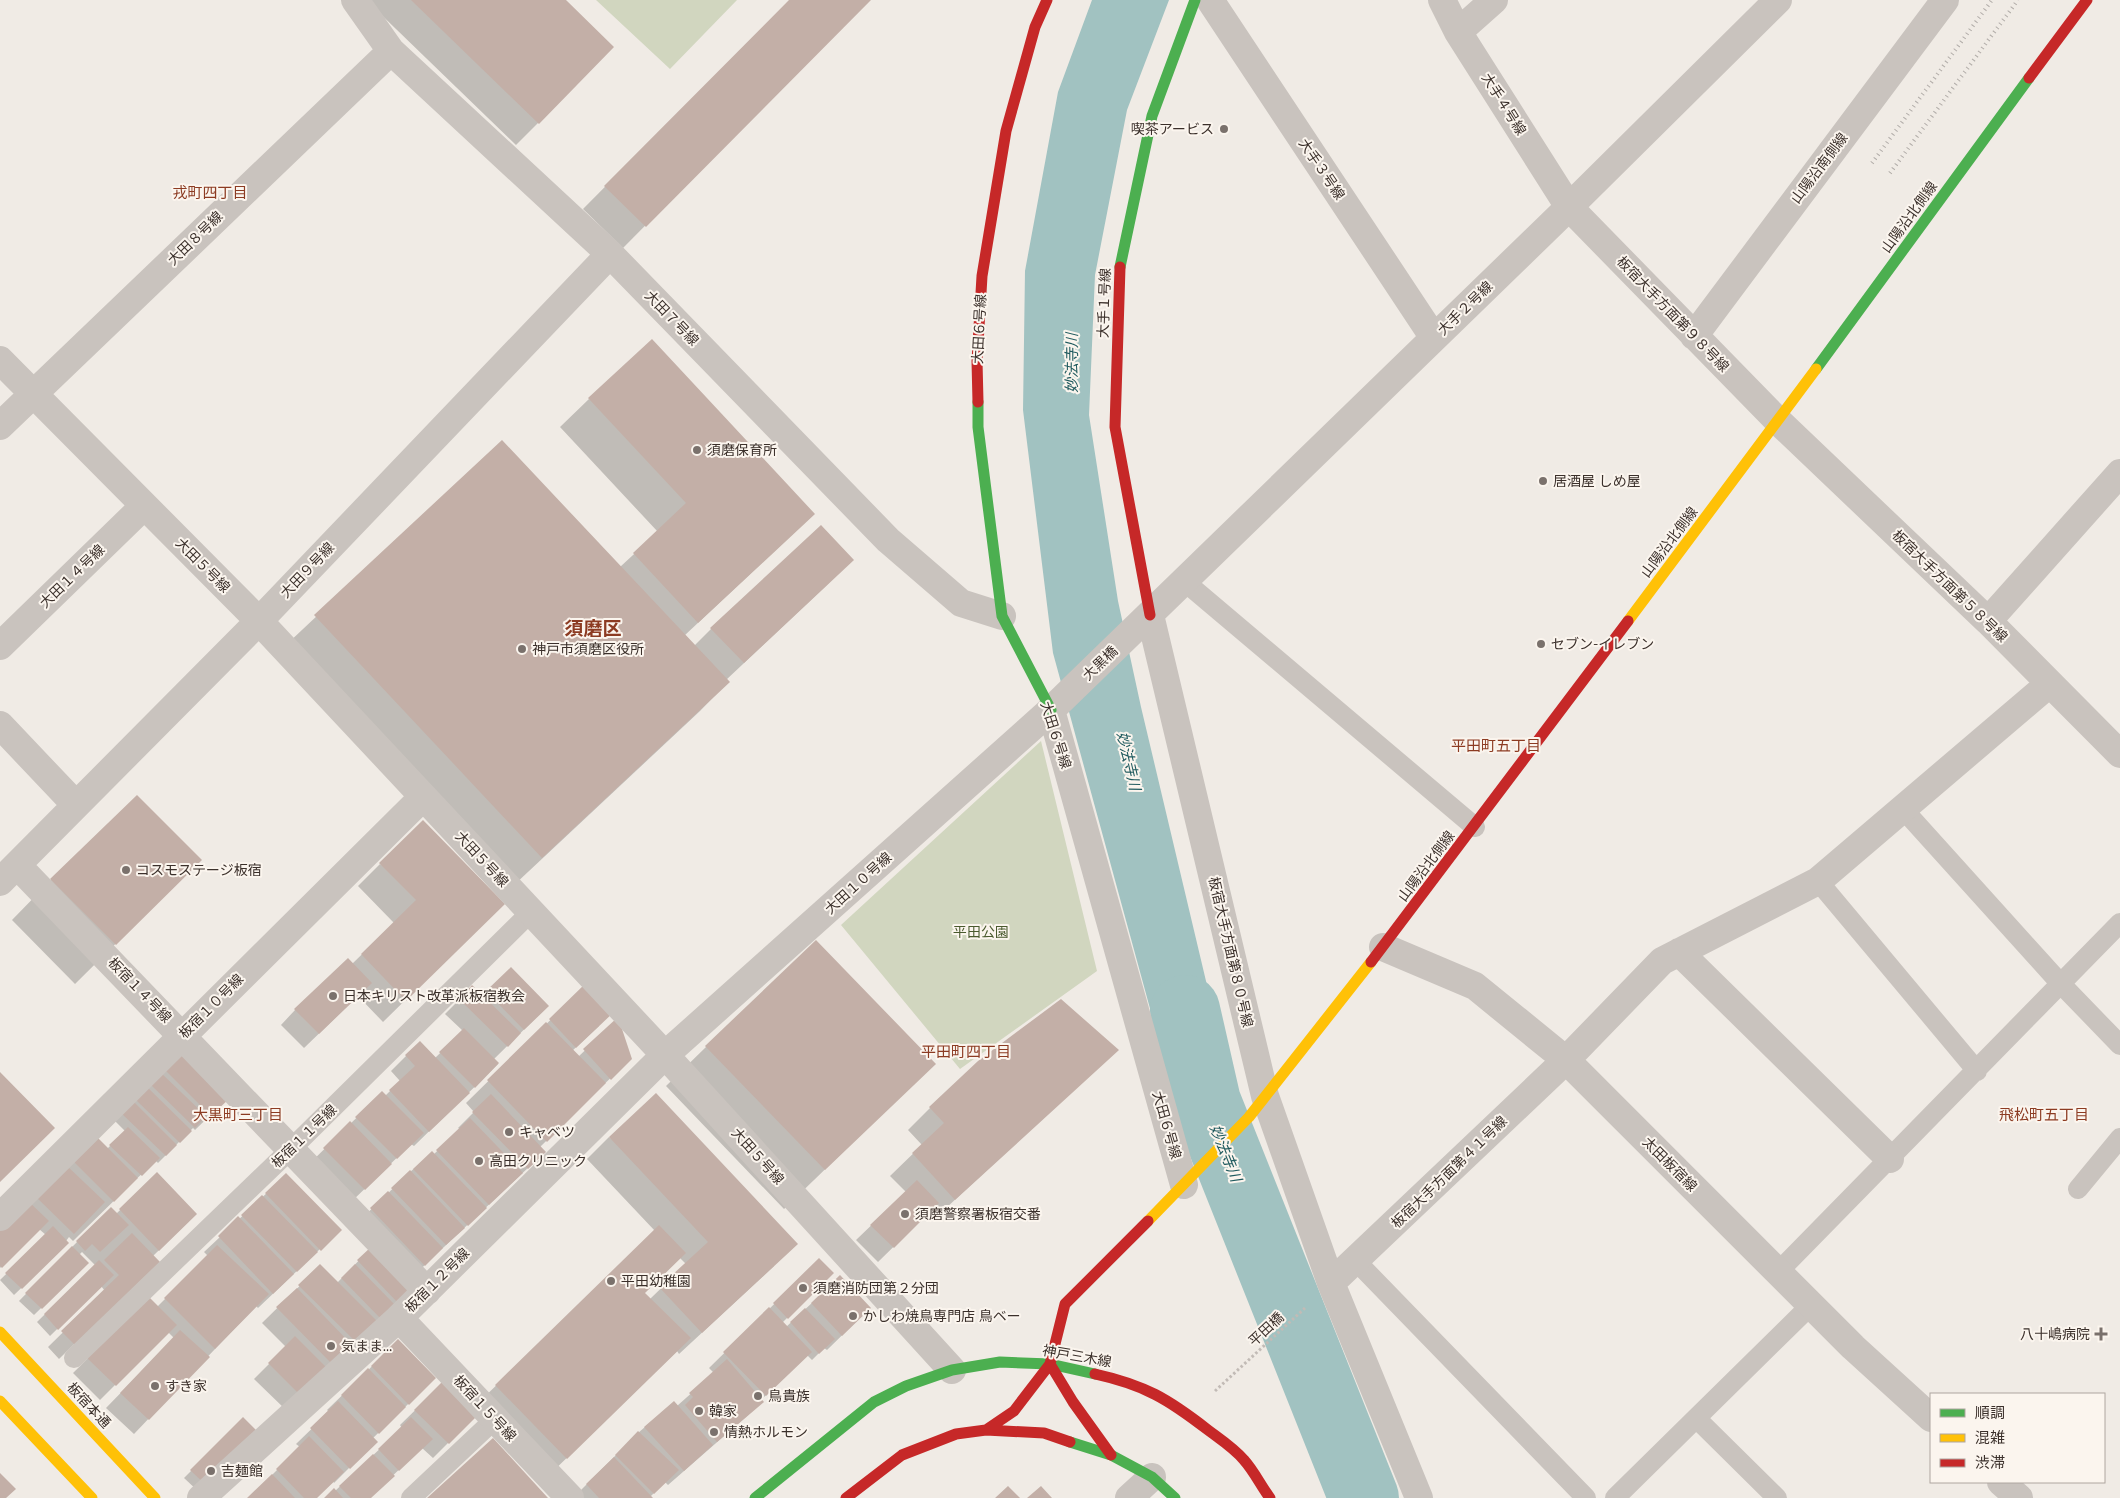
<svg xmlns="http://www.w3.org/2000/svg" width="2120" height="1498" viewBox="0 0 2120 1498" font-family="Montserrat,'Noto Sans JP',sans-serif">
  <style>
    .green { fill: #d1d6bf }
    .water { fill: #a1c2c1 }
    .shadow { fill: #0003; fill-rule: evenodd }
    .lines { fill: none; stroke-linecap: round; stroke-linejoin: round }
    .river { stroke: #a1c2c1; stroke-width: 70 }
    .building { fill: #c3afa7 }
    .path { stroke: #c2bbb6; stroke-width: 3; stroke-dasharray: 2.5 2.5; stroke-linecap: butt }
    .lane { stroke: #c9c3be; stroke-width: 20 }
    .street { stroke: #c9c3be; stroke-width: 28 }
    .fast { stroke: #4caf50; stroke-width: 11 }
    .slow { stroke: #ffc107; stroke-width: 11 }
    .jam { stroke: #c62828; stroke-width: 11 }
    .rail { stroke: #b1aca8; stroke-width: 4; stroke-dasharray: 1 4; stroke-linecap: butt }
    .poi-dot { fill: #7a716c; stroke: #fbf5ee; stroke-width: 2 }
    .labels { text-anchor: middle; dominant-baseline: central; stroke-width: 4; stroke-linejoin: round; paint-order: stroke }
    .street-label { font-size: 14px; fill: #3b302b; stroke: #fbf5ee }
    .poi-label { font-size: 14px; fill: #3b302b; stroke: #fbf5ee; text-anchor: start }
    .park-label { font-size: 14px; fill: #4a5a2e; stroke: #fbf5ee }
    .neighbourhood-label { font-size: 15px; fill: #8c3b22; stroke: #fbf5ee }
    .water-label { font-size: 15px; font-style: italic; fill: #1f5a5e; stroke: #fbf5ee }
    .district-label { font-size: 19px; font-weight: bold; fill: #8c3b22; stroke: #fbf5ee }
  </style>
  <rect width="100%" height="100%" fill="#f0ebe5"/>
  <path class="green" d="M596 0H737L670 69Z
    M1041 741 1097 971 960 1069 841 925Z"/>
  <path class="water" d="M1092 0H1169L1127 110 1095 275 1089 415 1118 601 1141 707 1229 1078 1184 1133 1053 653 1023 410 1025 271 1058 92Z"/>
  <path class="shadow" d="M366 0H564L538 123 516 145Z
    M790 0H869L623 248 583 209Z
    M589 399 814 514 684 636 694 646 711 629 830 582 726 680 728 682 700 711 513 886 286 645 502 442 620 567 658 532 560 427Z
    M200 860 75 984 12 920 51 880Z
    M380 864 481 926 383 1022 358 996 304 1048 281 1025 295 1010 352 964 394 923 358 886Z
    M511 969 548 1006 494 1059 498 1064 454 1107 414 1146 411 1144 408 1147 349 1204 309 1164 382 1093 385 1096 400 1081 391 1071 420 1042 435 1058 463 1031 445 1014 472 987 483 997Z
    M587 984 599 1026 572 1051 578 1057 618 1019 630 1059 540 1147 530 1166 409 1280 356 1224 410 1172 432 1153 433 1155 460 1129 458 1128 474 1112 466 1103Z
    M706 1047 934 1064 784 1209 666 1086Z
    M184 1050 230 1096 195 1130 193 1128 158 1163 156 1161 133 1182 73 1241 69 1237 66 1241 68 1243 14 1295 0 1280 46 1235 39 1229 0 1268V1229L65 1166 107 1149 125 1131 114 1120Z
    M1117 1050 932 1221 926 1215 878 1262 856 1240 906 1192 890 1176 922 1145 908 1130 930 1108Z
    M609 1137 774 1266 679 1354 677 1351 544 1480 478 1413 433 1458 422 1448 369 1498H326L335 1491 402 1428 400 1425 444 1382 472 1409 655 1231 587 1159ZM680 1258 686 1264 650 1299 644 1293Z
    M157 1174 196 1214 153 1256 158 1262 59 1359 48 1347 105 1291 101 1286 50 1336 37 1322 95 1265 82 1252 79 1255 87 1263 34 1315 19 1301 77 1242 116 1214Z
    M286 1175 340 1230 258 1308 256 1306 134 1434 106 1408 174 1338 168 1332 100 1400 73 1373 149 1298 157 1307 208 1256 204 1252Z
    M371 1248 410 1290 287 1411 254 1379 286 1347 262 1323 320 1266 337 1283Z
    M819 1260 832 1273 782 1323 786 1327 840 1277 870 1308 827 1350 824 1348 812 1360 807 1355 761 1400 762 1402 747 1416 668 1485 665 1482 649 1498H573L638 1433 674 1402 677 1406 714 1373 709 1368Z
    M398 1341 435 1378 373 1438 376 1441 334 1483 333 1481 316 1498H249L300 1447 296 1444 329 1412 327 1410Z
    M243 1419 199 1492 184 1478Z"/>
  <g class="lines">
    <path class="river" d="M1185 1010 1206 1102 1364 1498"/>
  </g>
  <path class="building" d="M411 0H566L614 47 539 124Z
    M789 0H871L646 227 604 186Z
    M652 339 815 514 698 623 633 553 686 503 588 398Z
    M502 440 730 682 542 858 314 615Z
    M821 525 854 560 744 663 710 628Z
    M137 795 202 860 116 945 50 879Z
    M423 820 505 904 406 1001 361 954 416 900 379 863Z
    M816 940 936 1064 825 1170 705 1046Z
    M348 958 372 983 319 1034 294 1009Z
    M511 967 549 1006 524 1030 486 991Z
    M587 982 615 1011 576 1048 549 1019Z
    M472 985 521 1033 508 1047 459 999Z
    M1061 999 1119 1050 955 1200 912 1153 944 1123 929 1107 978 1061Z
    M618 1017 632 1059 611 1080 583 1049Z
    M546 1022 606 1083 547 1142 487 1080Z
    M464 1028 499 1063 475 1088 439 1052Z
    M420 1041 470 1093 429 1132 389 1090 415 1066 405 1055Z
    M184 1048 232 1096 211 1116 163 1068Z
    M0 1072 55 1128 0 1182Z
    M160 1072 206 1116 195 1128 149 1083Z
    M146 1086 192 1131 180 1143 135 1099Z
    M382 1091 424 1133 397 1159 355 1117Z
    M656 1093 798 1244 702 1333 659 1287 708 1242 609 1137Z
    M491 1094 546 1152 528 1169 472 1112Z
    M132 1100 177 1145 166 1156 120 1112Z
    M470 1118 523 1173 489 1205 436 1150Z
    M350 1121 392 1164 365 1190 323 1148Z
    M128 1127 160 1158 142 1176 109 1145Z
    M95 1135 138 1178 114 1202 71 1159Z
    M432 1151 487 1208 468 1226 413 1169Z
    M65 1164 105 1202 74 1234 34 1195Z
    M410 1170 465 1228 446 1245 391 1188Z
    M157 1172 197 1214 159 1251 119 1209Z
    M286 1173 342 1230 321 1251 265 1193Z
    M917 1180 939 1203 894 1248 870 1225Z
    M388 1191 443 1248 425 1266 370 1208Z
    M262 1195 318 1252 297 1272 241 1215Z
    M27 1200 49 1221 2 1268 0 1266V1227Z
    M111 1207 129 1225 100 1252 92 1244 85 1251 76 1241Z
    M238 1216 294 1274 273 1294 218 1236Z
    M659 1225 686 1253 645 1293 691 1338 567 1459 495 1385Z
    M53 1226 69 1243 22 1289 5 1273Z
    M132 1233 160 1262 75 1345 61 1331 119 1275 104 1260Z
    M217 1245 269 1294 215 1349 164 1298Z
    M72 1246 89 1263 42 1309 25 1293Z
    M371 1247 412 1290 398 1303 357 1260Z
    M819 1258 834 1273 788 1319 773 1303Z
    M99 1260 114 1275 58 1330 44 1314Z
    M320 1264 377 1321 356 1342 298 1285Z
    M355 1264 396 1306 382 1320 341 1278Z
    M840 1275 871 1308 842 1336 811 1303Z
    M297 1288 352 1345 332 1364 276 1307Z
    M149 1297 177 1325 116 1386 87 1358Z
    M769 1307 812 1352 766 1396 723 1352Z
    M805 1308 835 1339 819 1354 790 1322Z
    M180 1330 210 1357 149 1420 120 1393Z
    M295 1336 329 1370 302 1397 268 1363Z
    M398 1339 436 1378 409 1405 371 1366Z
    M727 1359 764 1402 717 1442 685 1405 693 1397 689 1393Z
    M368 1368 406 1407 379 1434 341 1395Z
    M444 1380 479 1414 449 1444 414 1410Z
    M338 1401 378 1442 350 1469 310 1428Z
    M674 1401 713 1445 684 1471 644 1427Z
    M243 1417 259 1433 207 1486 190 1470Z
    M411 1417 433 1439 399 1471 378 1449Z
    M638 1431 679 1470 654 1494 615 1455Z
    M309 1436 344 1472 317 1498H304L276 1469Z
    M493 1438 548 1498H427Z
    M373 1454 395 1476 371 1498H351L339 1486Z
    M614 1457 653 1498H599L586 1484Z
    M0 1473 16 1489 6 1498H0Z
    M272 1474 295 1498H247Z
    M1008 1486 1020 1498H995Z
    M1041 1486 1052 1498H1027Z
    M334 1488 343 1498H324Z"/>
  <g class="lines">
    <path class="path" d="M1215 1391 1305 1308"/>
    <path class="lane" d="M1184 581 1475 827
      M1903 809 2061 984 2120 1045
      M1818 881 1977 1071
      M2078 1189 2120 1138
      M1356 1261 1586 1498
      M1778 1272 2120 923
      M74 1358 291 1149 531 912
      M1696 1418 1777 1498
      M411 1498 495 1419
      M1615 1498 1811 1305"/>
    <path class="street" d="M355 0 391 51 610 254 888 540 961 603 1002 616
      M1210 0 1434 338
      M1442 0 1458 32 1569 207 1778 421 1988 621 2120 754
      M1458 32 1494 0
      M1694 336 1945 0
      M0 360 259 621 665 1055 952 1370
      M0 426 391 51
      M1150 615 1265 1096 1331 1283 1419 1498
      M1988 621 2120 473
      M0 646 144 506
      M1051 710 1184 1185
      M0 725 76 805
      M17 865 427 1291
      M0 882 259 621 610 254
      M1383 947 1475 986 1566 1060 1853 1347 1931 1418
      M1679 952 1890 1159
      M0 1217 423 797
      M1331 1283 1566 1060 1662 961 1818 881 2049 684
      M399 1318 570 1498
      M2001 1482 2019 1498
      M201 1498 399 1318 665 1055 1051 710 1569 207 1778 0
      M1129 1498 1152 1477"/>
    <path class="fast" d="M1120 267 1152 116 1195 0
      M1816 369 2029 78
      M978 402V427L1002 616 1051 710
      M1070 1442 1111 1455 1152 1477 1175 1498
      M755 1498 874 1402 906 1386 952 1370 1000 1362 1050 1364 1095 1374"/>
    <path class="slow" d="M1628 621 1816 369
      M1148 1221 1249 1117 1371 962
      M0 1332 155 1498
      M0 1401 92 1498"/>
    <path class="jam" d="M2029 78 2087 0
      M1120 267 1115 427 1150 615
      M978 402 977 361 982 276 1006 131 1035 27 1047 0
      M1371 962 1628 621
      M1050 1364 1073 1402 1111 1455
      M1095 1374C1145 1385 1168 1399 1208 1430 1220 1439 1234 1448 1244 1460 1254 1471 1261 1486 1270 1498
      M986 1430 1014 1411 1050 1364 1065 1304 1148 1221
      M846 1498 902 1455 956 1434 986 1430 1044 1433 1070 1442"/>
    <path class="rail" d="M1872 163 1992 0
      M1890 173 2018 0"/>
  </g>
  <g class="poi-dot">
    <circle cx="1224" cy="129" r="5"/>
    <circle cx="697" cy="450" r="5"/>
    <circle cx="1543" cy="481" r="5"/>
    <circle cx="1541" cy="644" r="5"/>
    <circle cx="522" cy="649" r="5"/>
    <circle cx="126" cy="870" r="5"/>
    <circle cx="333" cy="996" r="5"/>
    <circle cx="509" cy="1132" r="5"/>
    <circle cx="479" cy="1161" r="5"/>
    <circle cx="905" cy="1214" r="5"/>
    <circle cx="611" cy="1281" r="5"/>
    <circle cx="803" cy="1288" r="5"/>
    <circle cx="853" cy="1316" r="5"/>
    <path d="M2098.5 1326.5h5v5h5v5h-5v5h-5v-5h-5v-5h5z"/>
    <circle cx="331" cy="1346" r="5"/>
    <circle cx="155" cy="1386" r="5"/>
    <circle cx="758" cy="1396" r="5"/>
    <circle cx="699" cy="1411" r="5"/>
    <circle cx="714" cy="1432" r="5"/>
    <circle cx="211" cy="1471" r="5"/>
  </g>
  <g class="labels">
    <g class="street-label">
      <text transform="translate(1504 104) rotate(58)">大手４号線</text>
      <text transform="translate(1819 168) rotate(-53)">山陽沿南側線</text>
      <text transform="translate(1322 169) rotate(56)">大手３号線</text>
      <text transform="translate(1909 217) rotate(-54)">山陽沿北側線</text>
      <text transform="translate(195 238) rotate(-44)">大田８号線</text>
      <text transform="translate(1104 303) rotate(-88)">大手１号線</text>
      <text transform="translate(1465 308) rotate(-44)">大手２号線</text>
      <text transform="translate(1673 314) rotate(46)">板宿大手方面第９８号線</text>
      <text transform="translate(672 318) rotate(46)">大田７号線</text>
      <text transform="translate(979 329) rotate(-87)">大田６号線</text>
      <text transform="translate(1669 542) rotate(-53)">山陽沿北側線</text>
      <text transform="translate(203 565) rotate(45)">大田５号線</text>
      <text transform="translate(307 570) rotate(-46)">大田９号線</text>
      <text transform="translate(72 576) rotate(-44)">大田１４号線</text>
      <text transform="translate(1950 586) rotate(44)">板宿大手方面第５８号線</text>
      <text transform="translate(1100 663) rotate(-44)">大黒橋</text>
      <text transform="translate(1056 735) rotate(72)">大田６号線</text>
      <text transform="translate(482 859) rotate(47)">大田５号線</text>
      <text transform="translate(1426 866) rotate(-53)">山陽沿北側線</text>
      <text transform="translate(858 883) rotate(-42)">大田１０号線</text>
      <text transform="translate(1231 952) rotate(77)">板宿大手方面第８０号線</text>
      <text transform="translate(140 990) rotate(46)">板宿１４号線</text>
      <text transform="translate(211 1006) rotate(-45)">板宿１０号線</text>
      <text transform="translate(1167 1125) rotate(74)">大田６号線</text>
      <text transform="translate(304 1136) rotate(-44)">板宿１１号線</text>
      <text transform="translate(758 1156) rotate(48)">大田５号線</text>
      <text transform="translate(1670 1164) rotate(45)">太田板宿線</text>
      <text transform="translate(1449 1172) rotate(-44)">板宿大手方面第４１号線</text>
      <text transform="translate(437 1280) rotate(-45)">板宿１２号線</text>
      <text transform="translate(1266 1329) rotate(-43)">平田橋</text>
      <text transform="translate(1077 1356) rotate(10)">神戸三木線</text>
      <text transform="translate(89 1405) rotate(47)">板宿本通</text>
      <text transform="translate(485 1408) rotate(47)">板宿１５号線</text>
    </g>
    <g class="poi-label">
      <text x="1214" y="129" text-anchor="end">喫茶アービス</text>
      <text x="707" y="450">須磨保育所</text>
      <text x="1553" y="481">居酒屋 しめ屋</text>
      <text x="1551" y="644">セブン-イレブン</text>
      <text x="532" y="649">神戸市須磨区役所</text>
      <text x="136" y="870">コスモステージ板宿</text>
      <text x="343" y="996">日本キリスト改革派板宿教会</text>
      <text x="519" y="1132">キャベツ</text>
      <text x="489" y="1161">高田クリニック</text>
      <text x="915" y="1214">須磨警察署板宿交番</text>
      <text x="621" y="1281">平田幼稚園</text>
      <text x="813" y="1288">須磨消防団第２分団</text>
      <text x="863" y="1316">かしわ焼鳥専門店 鳥ベー</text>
      <text x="2090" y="1334" text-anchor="end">八十嶋病院</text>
      <text x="341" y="1346">気まま…</text>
      <text x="165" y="1386">すき家</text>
      <text x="768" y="1396">鳥貴族</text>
      <text x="709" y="1411">韓家</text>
      <text x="724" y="1432">情熱ホルモン</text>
      <text x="221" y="1471">吉麺館</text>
    </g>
    <g class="park-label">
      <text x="981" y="932">平田公園</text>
    </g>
    <g class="neighbourhood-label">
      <text x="210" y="192">戎町四丁目</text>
      <text x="1496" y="745">平田町五丁目</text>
      <text x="966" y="1051">平田町四丁目</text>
      <text x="238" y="1114">大黒町三丁目</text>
      <text x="2044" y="1114">飛松町五丁目</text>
    </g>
    <g class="water-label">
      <text transform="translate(1071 363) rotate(-90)">妙法寺川</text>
      <text transform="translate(1129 761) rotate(77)">妙法寺川</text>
      <text transform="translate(1226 1153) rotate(68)">妙法寺川</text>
    </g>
    <g class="district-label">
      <text x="593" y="628">須磨区</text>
    </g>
  </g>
  <rect x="1930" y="1393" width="175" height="90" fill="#fbf5ee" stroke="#aea6a0"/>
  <rect x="1940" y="1409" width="25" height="8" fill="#4caf50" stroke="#aea6a0"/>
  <text x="1975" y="1418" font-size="15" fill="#3b302b">順調</text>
  <rect x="1940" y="1434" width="25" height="8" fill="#ffc107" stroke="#aea6a0"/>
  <text x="1975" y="1443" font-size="15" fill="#3b302b">混雑</text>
  <rect x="1940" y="1459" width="25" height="8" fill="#c62828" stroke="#aea6a0"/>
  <text x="1975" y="1468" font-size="15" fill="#3b302b">渋滞</text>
</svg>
